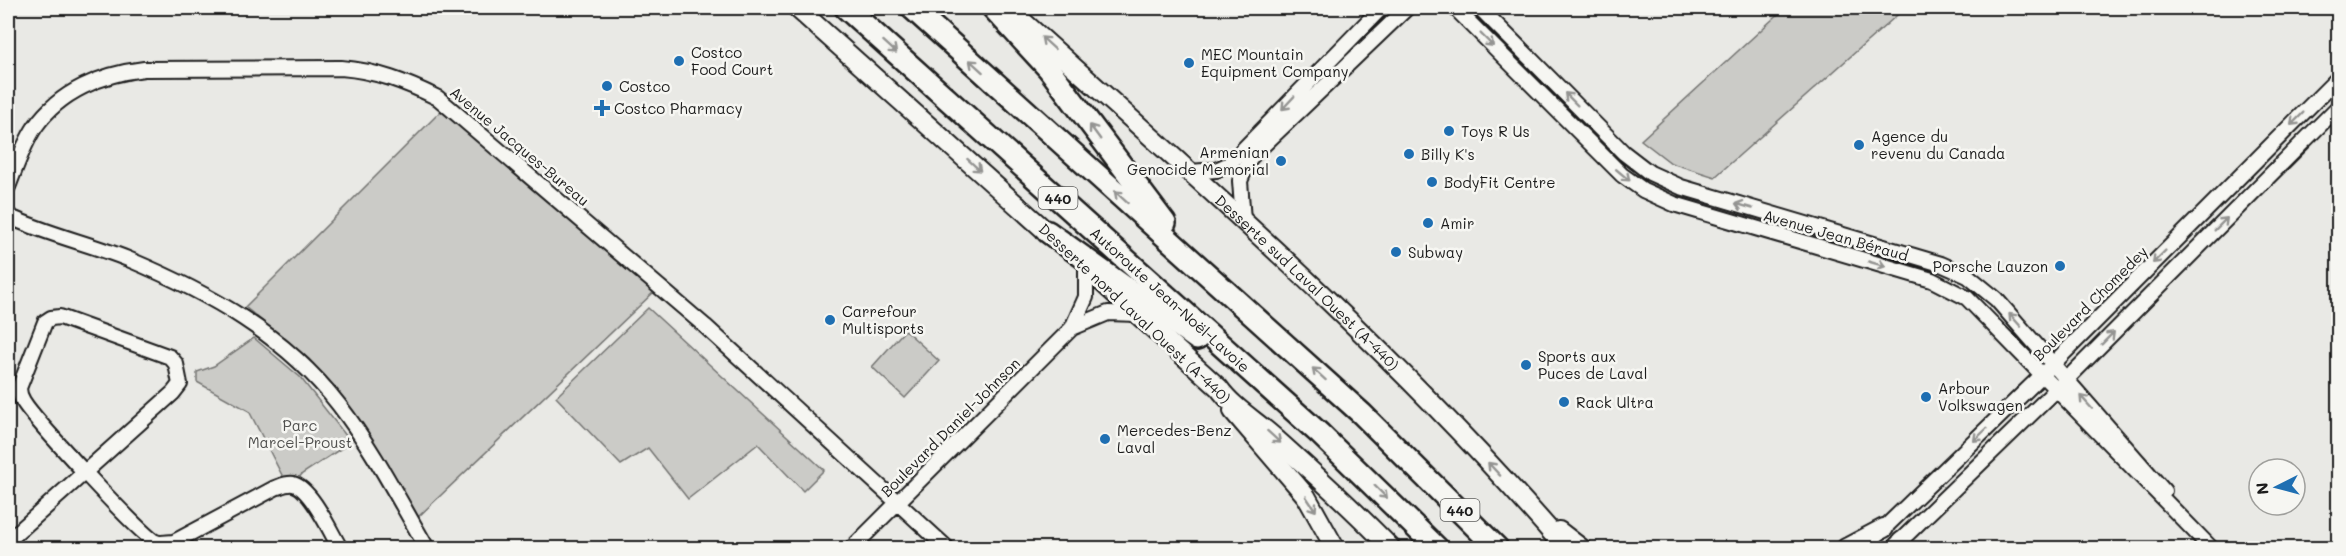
<svg xmlns="http://www.w3.org/2000/svg" width="2346" height="556" viewBox="0 0 2346 556" font-family="Mali,sans-serif">
  <style>
    .green { fill: #cbcbc7; stroke: #747472; stroke-width: 1.5 }
    .lines { fill: none; stroke-linecap: round; stroke-linejoin: round }
    .minor-casing { stroke: #1c1c1c; stroke-width: 18 }
    .major-casing { stroke: #1c1c1c; stroke-width: 22 }
    .highway-casing { stroke: #1c1c1c; stroke-width: 26 }
    .minor { stroke: #f6f6f2; stroke-width: 14 }
    .major { stroke: #f6f6f2; stroke-width: 18 }
    .highway { stroke: #f6f6f2; stroke-width: 21 }
    .oneway { stroke: #949492 }
    .poi-dot { fill: #1f6fb2; stroke: #f6f6f2; stroke-width: 2 }
    .labels { text-anchor: middle; dominant-baseline: central; stroke-width: 5; stroke-linejoin: round; paint-order: stroke }
    .shield { fill: #f6f6f2; stroke: #5d5d5c; stroke-width: 1.5 }
    .shield-label { font-size: 14px; font-weight: bold; fill: #1c1c1c }
    .poi-label { font-size: 15px; fill: #1c1c1c; stroke: #f6f6f2; text-anchor: start }
    .street-label { font-size: 15px; fill: #1c1c1c; stroke: #f6f6f2 }
    .park-label { font-size: 15px; fill: #51514f; stroke: #f6f6f2 }
  </style>
  <rect width="100%" height="100%" fill="#e9e9e5"/>
  <filter id="ink" filterUnits="userSpaceOnUse"><feTurbulence type="fractalNoise" baseFrequency=".0167" numOctaves="2"/><feDisplacementMap in="SourceGraphic" scale="12" xChannelSelector="R" yChannelSelector="G"/><feConvolveMatrix kernelMatrix="1 2 1 2 8 2 1 2 1" color-interpolation-filters="sRGB"/></filter>
  <g filter="url(#ink)">
    <path class="green" d="M1785 8H1905L1715 177 1671 163 1641 140Z
      M443 109 656 290 417 518 347 405 309 359 245 307Z
      M648 308 824 470 803 491 758 444 688 499 648 448 621 465 556 397Z
      M905 330 939 361 905 398 872 367Z
      M254 338 300 377 351 442 302 474 298 479 283 477 249 411 197 382V372L214 366Z"/>
    <g class="lines">
      <defs>
        <path id="minor" d="M1455 8 1622 175 1643 190 1674 204 1932 280 1967 298 2211 548
          M1480 8 1624 153 1650 173 1681 187 1941 264 1968 276 1996 299 2164 491
          M1190 172 1216 170 1229 164 1381 8
          M8 187C16 167 23 145 35 127 60 91 102 74 144 69L341 68C377 71 406 82 438 98L705 326 947 548
          M8 216C46 234 88 243 128 259 209 293 284 334 339 405 373 449 399 500 427 548
          M1243 220 1240 181 1250 158 1407 8
          M1072 328 1108 313 1137 314
          M1877 535 2035 382 2338 78
          M8 541 173 393 180 384 176 364 170 357 60 317 51 318 45 322 19 388C19 393 20 396 23 401 33 418 143 538 156 542 160 544 168 542 174 542L275 488C281 486 287 483 293 484 311 488 331 533 340 548
          M1896 545 2057 389 2338 107
          M852 548 1072 328 1086 297V268"/>
        <g id="major">
          <path d="M797 8 1057 241"/>
          <path id="s1" d="M1008 8C1200 181 1396 351 1565 548"/>
          <path d="M1093 274 1219 388C1234 409 1258 422 1277 440 1316 475 1355 511 1391 548"/>
          <path d="M1233 411 1306 496 1335 548"/>
          <path d="M1559 531 1581 548"/>
          <path d="M1846 548 1884 528"/>
          <path d="M1900 548 1902 541"/>
        </g>
        <g id="highway">
          <path id="s2" d="M846 8 1320 434 1437 548"/>
          <path d="M912 8 1362 414 1497 548"/>
          <path d="M993 8 1049 69 1165 223"/>
          <path d="M1048 232 1197 339"/>
        </g>
      </defs>
      <use href="#minor" class="minor-casing"/>
      <use href="#major" class="major-casing"/>
      <use href="#highway" class="highway-casing"/>
      <use href="#minor" class="minor"/>
      <use href="#major" class="major"/>
      <use href="#highway" class="highway"/>
    </g>
    <defs><path id="oneway-shaft" d="M-6 0H5M1.5-3L5.5 0L1.5 3" fill="none" stroke-width="1.6" stroke-linecap="round" stroke-linejoin="round" transform="scale(1.5)"/></defs>
    <g class="oneway">
      <use href="#oneway-shaft" transform="translate(1487 40) rotate(45)"/>
      <use href="#oneway-shaft" transform="translate(1048 43) rotate(-138)"/>
      <use href="#oneway-shaft" transform="translate(890 47) rotate(42)"/>
      <use href="#oneway-shaft" transform="translate(976 66) rotate(-138)"/>
      <use href="#oneway-shaft" transform="translate(1571 99) rotate(-135)"/>
      <use href="#oneway-shaft" transform="translate(1288 103) rotate(133)"/>
      <use href="#oneway-shaft" transform="translate(2297 119) rotate(135)"/>
      <use href="#oneway-shaft" transform="translate(1095 132) rotate(-126)"/>
      <use href="#oneway-shaft" transform="translate(974 165) rotate(42)"/>
      <use href="#oneway-shaft" transform="translate(1623 175) rotate(40)"/>
      <use href="#oneway-shaft" transform="translate(1121 197) rotate(-138)"/>
      <use href="#oneway-shaft" transform="translate(1744 206) rotate(-164)"/>
      <use href="#oneway-shaft" transform="translate(2221 224) rotate(-45)"/>
      <use href="#oneway-shaft" transform="translate(2159 257) rotate(135)"/>
      <use href="#oneway-shaft" transform="translate(1877 264) rotate(16)"/>
      <use href="#oneway-shaft" transform="translate(2015 320) rotate(-132)"/>
      <use href="#oneway-shaft" transform="translate(2108 338) rotate(-45)"/>
      <use href="#oneway-shaft" transform="translate(1319 374) rotate(-138)"/>
      <use href="#oneway-shaft" transform="translate(2086 402) rotate(-132)"/>
      <use href="#oneway-shaft" transform="translate(1980 435) rotate(136)"/>
      <use href="#oneway-shaft" transform="translate(1274 437) rotate(42)"/>
      <use href="#oneway-shaft" transform="translate(1494 469) rotate(-133)"/>
      <use href="#oneway-shaft" transform="translate(1381 492) rotate(45)"/>
      <use href="#oneway-shaft" transform="translate(1311 504) rotate(56)"/>
    </g>
  </g>
  <g class="poi-dot">
    <circle cx="679" cy="61" r="6"/>
    <circle cx="1189" cy="63" r="6"/>
    <circle cx="607" cy="86" r="6"/>
    <path d="M599 99h6v6h6v6h-6v6h-6v-6h-6v-6h6z"/>
    <circle cx="1449" cy="131" r="6"/>
    <circle cx="1859" cy="145" r="6"/>
    <circle cx="1409" cy="154" r="6"/>
    <circle cx="1281" cy="161" r="6"/>
    <circle cx="1432" cy="182" r="6"/>
    <circle cx="1428" cy="223" r="6"/>
    <circle cx="1396" cy="252" r="6"/>
    <circle cx="2060" cy="266" r="6"/>
    <circle cx="830" cy="320" r="6"/>
    <circle cx="1526" cy="365" r="6"/>
    <circle cx="1926" cy="397" r="6"/>
    <circle cx="1564" cy="402" r="6"/>
    <circle cx="1105" cy="439" r="6"/>
  </g>
  <g class="labels">
    <g class="shield">
      <rect x="1038.5" y="187" width="39" height="22" rx="4.5"/>
      <rect x="1440.5" y="499" width="39" height="22" rx="4.5"/>
    </g>
    <g class="shield-label">
      <text x="1058" y="198">440</text>
      <text x="1460" y="510">440</text>
    </g>
    <g class="poi-label">
      <text x="691" y="52">Costco<tspan x="691" dy="17">Food Court</tspan></text>
      <text x="1201" y="54">MEC Mountain<tspan x="1201" dy="17">Equipment Company</tspan></text>
      <text x="619" y="86">Costco</text>
      <text x="614" y="108">Costco Pharmacy</text>
      <text x="1461" y="131">Toys R Us</text>
      <text x="1871" y="136">Agence du<tspan x="1871" dy="17">revenu du Canada</tspan></text>
      <text x="1269" y="152" text-anchor="end">Armenian<tspan x="1269" dy="17">Genocide Memorial</tspan></text>
      <text x="1421" y="154">Billy K's</text>
      <text x="1444" y="182">BodyFit Centre</text>
      <text x="1440" y="223">Amir</text>
      <text x="1408" y="252">Subway</text>
      <text x="2048" y="266" text-anchor="end">Porsche Lauzon</text>
      <text x="842" y="311">Carrefour<tspan x="842" dy="17">Multisports</tspan></text>
      <text x="1538" y="356">Sports aux<tspan x="1538" dy="17">Puces de Laval</tspan></text>
      <text x="1938" y="388">Arbour<tspan x="1938" dy="17">Volkswagen</tspan></text>
      <text x="1576" y="402">Rack Ultra</text>
      <text x="1117" y="430">Mercedes-Benz<tspan x="1117" dy="17">Laval</tspan></text>
    </g>
    <g class="street-label">
      <text transform="translate(520 146) rotate(40)">Avenue Jacques-Bureau</text>
      <text transform="translate(1836 235) rotate(16)">Avenue Jean Béraud</text>
      <text stroke="none"><textPath href="#s1" startOffset="406">Desserte sud Laval Ouest (A-440)</textPath></text>
      <text stroke="none"><textPath href="#s2" startOffset="436">Autoroute Jean-Noël-Lavoie</textPath></text>
      <text transform="translate(2090 303) rotate(-45)">Boulevard Chomedey</text>
      <text transform="translate(1135 313) rotate(43)">Desserte nord Laval Ouest (A-440)</text>
      <text transform="translate(950 427) rotate(-45)">Boulevard Daniel-Johnson</text>
    </g>
    <g class="park-label">
      <text x="300" y="425">Parc<tspan x="300" dy="17">Marcel-Proust</tspan></text>
    </g>
  </g>
  <rect width="2346" height="556" fill="none" stroke="#f6f6f2" stroke-width="30"/>
  <rect x="15" y="15" width="2316" height="526" fill="none" stroke="#1c1c1c" stroke-width="2" filter="url(#ink)"/>
  <g transform="translate(2277 487) rotate(264)"><circle r="28" fill="#f6f6f2" stroke="#9f9f9c" stroke-width="1.5"/>
  <path d="M0-4.5L10 22L0 15L-10 22Z" fill="#1f6fb2"/>
  <text y="-9" font-size="16" font-weight="bold" text-anchor="middle" fill="#1c1c1c">N</text>
  </g>
</svg>
